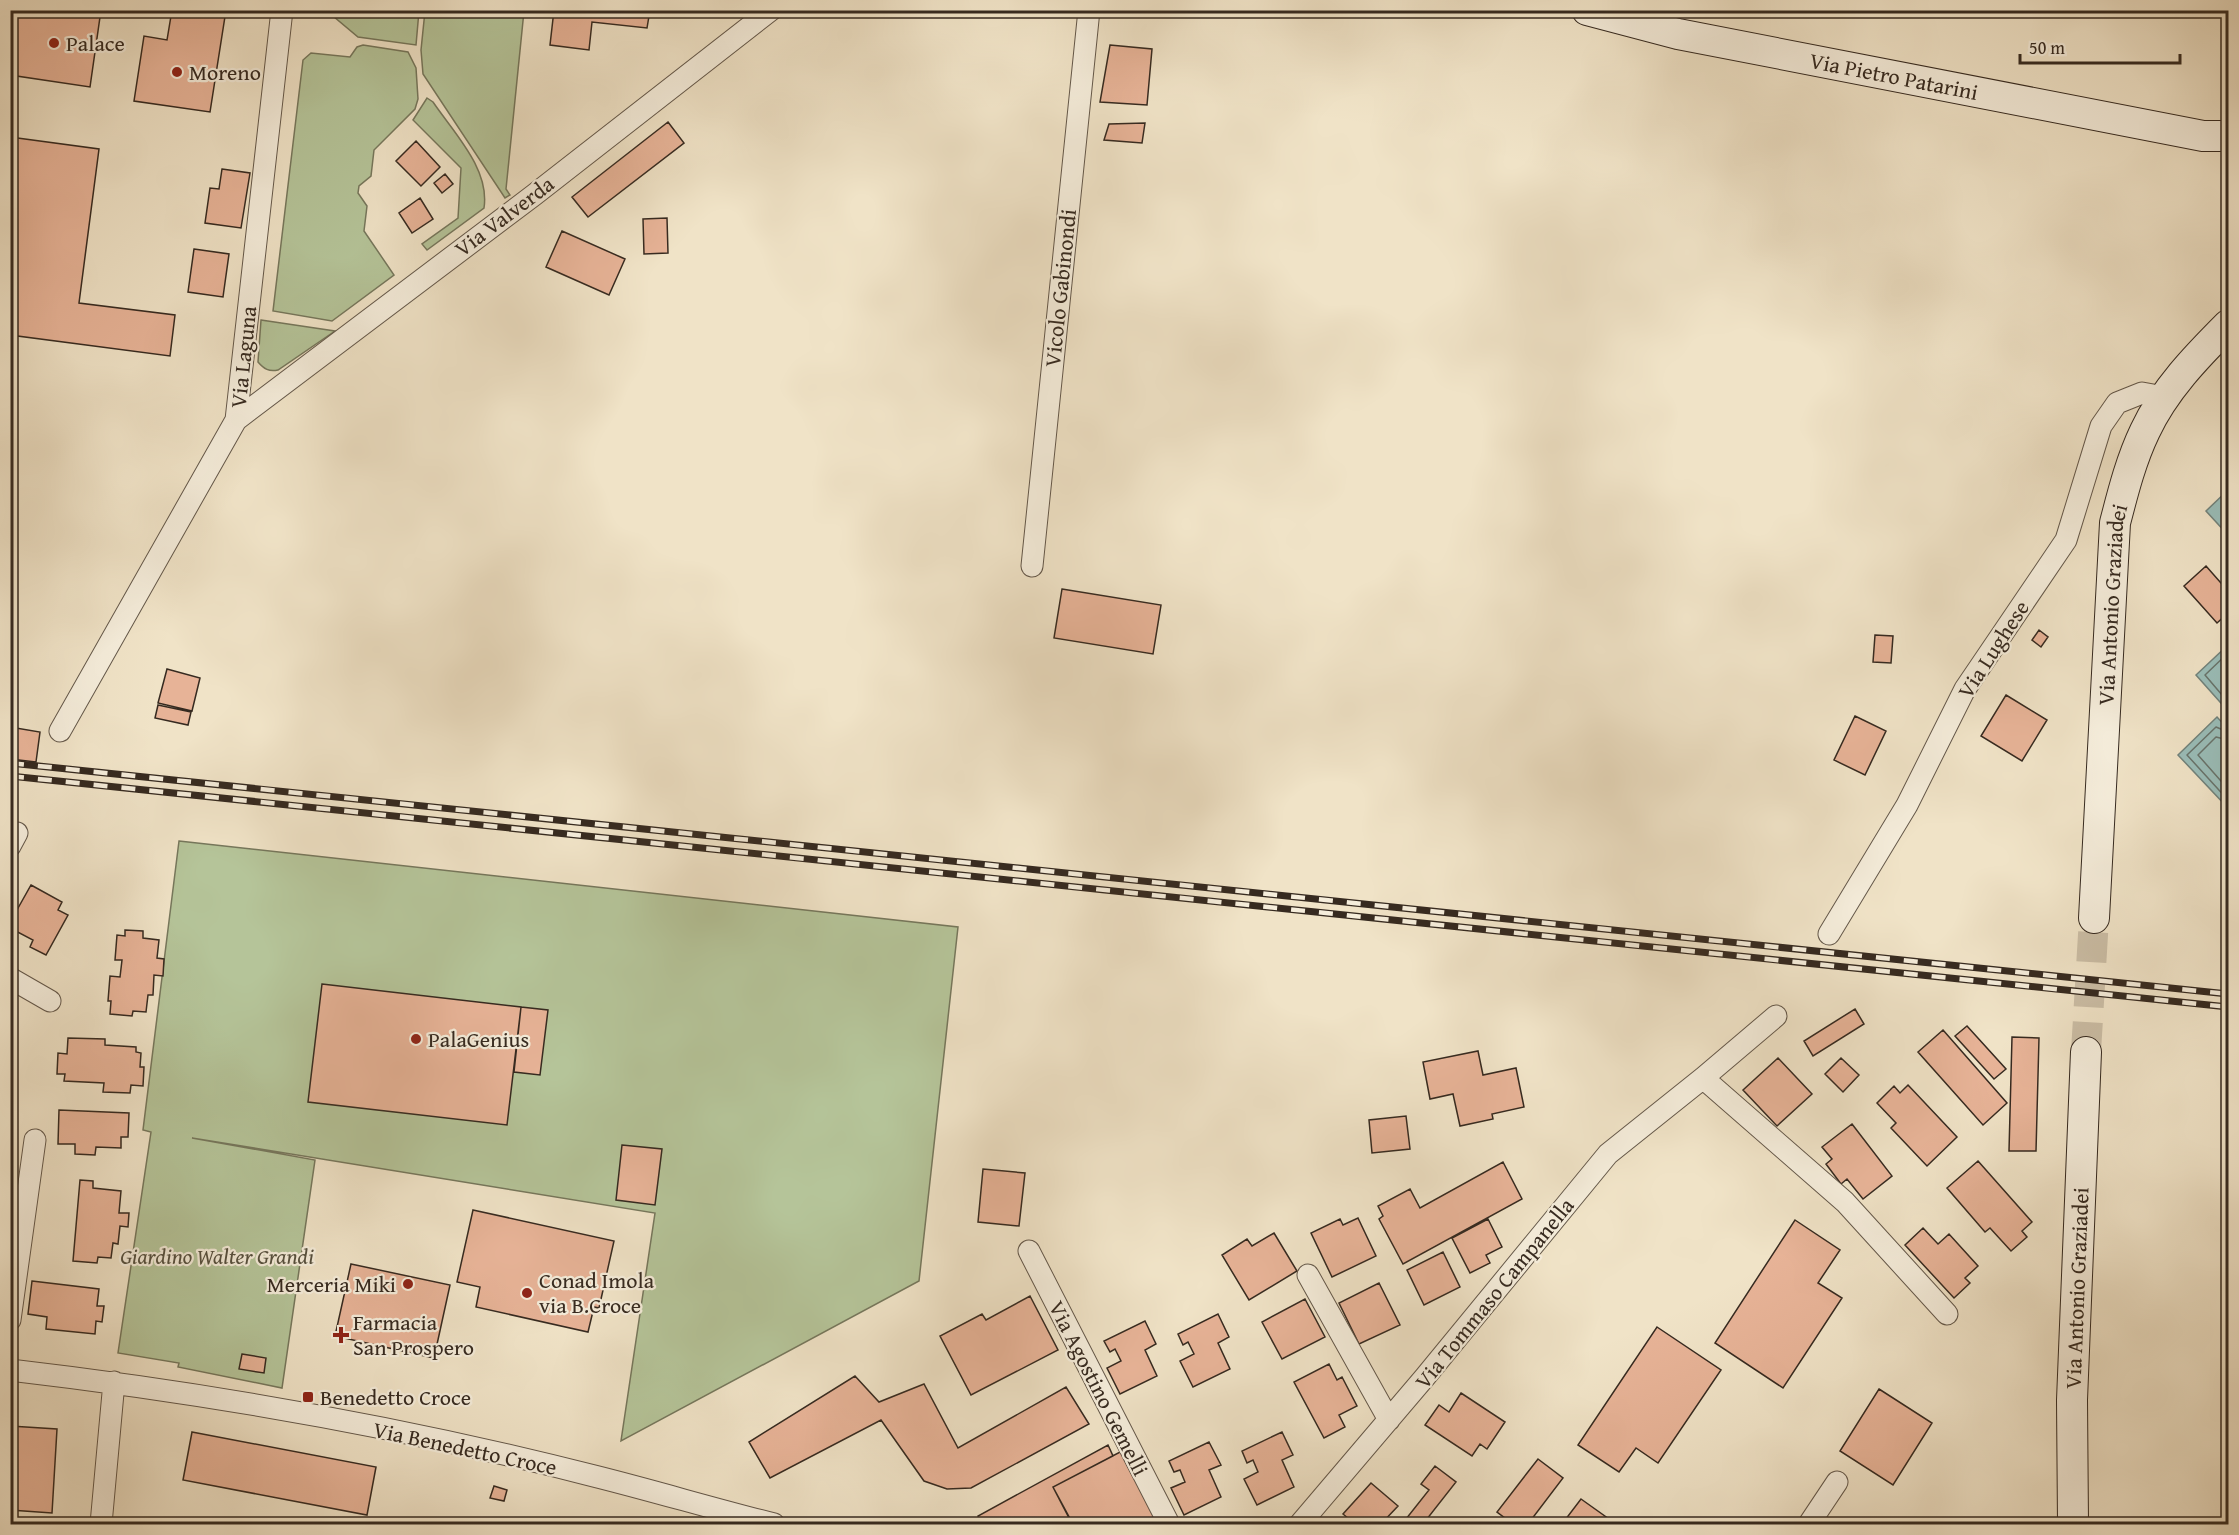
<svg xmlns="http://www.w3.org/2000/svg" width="2239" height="1535" viewBox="0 0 2239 1535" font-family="'Gentium Book Plus',serif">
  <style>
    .green { fill: #b5c499; stroke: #76775c; stroke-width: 1.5 }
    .water { fill: #9abeb9; stroke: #72837c; stroke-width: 1.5 }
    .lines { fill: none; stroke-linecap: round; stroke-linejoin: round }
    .shore { stroke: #68746c; stroke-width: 1.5 }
    .building { fill: #e7b397; stroke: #362a20; stroke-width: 1.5 }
    .secondary-tunnel { stroke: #cbbea6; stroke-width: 30; stroke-dasharray: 30 15; stroke-linecap: butt }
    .street-casing { stroke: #64584a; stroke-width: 23 }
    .secondary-casing { stroke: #362a20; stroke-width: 32 }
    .street { stroke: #f5eddb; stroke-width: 21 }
    .secondary { stroke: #f5eddb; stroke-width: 30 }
    .rail-casing { stroke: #362a20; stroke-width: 7 }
    .rail { stroke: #f5eddb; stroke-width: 4.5; stroke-dasharray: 14; stroke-linecap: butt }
    .poi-dot { fill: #8f2418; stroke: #f5eddb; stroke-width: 2 }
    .labels { text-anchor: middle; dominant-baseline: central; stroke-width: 4.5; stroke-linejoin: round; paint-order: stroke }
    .poi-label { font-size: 22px; fill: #362a20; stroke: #f5eddb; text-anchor: start }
    .street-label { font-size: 22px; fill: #362a20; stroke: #f5eddb }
    .park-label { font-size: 22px; font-style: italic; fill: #56503e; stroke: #f5eddb }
  </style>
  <rect width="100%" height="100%" fill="#f0e3c7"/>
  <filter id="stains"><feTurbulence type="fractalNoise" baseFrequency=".00333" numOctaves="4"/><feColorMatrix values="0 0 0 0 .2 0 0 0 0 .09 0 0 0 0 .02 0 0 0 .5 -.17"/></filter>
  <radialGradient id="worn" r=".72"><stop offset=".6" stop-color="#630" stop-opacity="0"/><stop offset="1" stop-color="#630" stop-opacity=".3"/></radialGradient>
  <path class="green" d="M327 11H419L416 45 358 37Z
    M425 11H524L506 189 510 195 505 198 423 74 421 50Z
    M363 45 408 52 416 68 418 99 415 109 374 150 371 176 359 186 358 193 367 206 364 231 394 275 332 321 273 311 303 60 311 53 350 57 357 47Z
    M427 98 433 102C454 133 490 169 484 208L427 250 422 244 458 218 461 168 413 120Z
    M261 320 335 331 278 370C269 372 264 369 258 362Z
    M179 841 958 927 919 1281 621 1441 655 1213 192 1138 315 1160 282 1388 178 1367 179 1363 118 1353 151 1132 143 1130Z"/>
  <path class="water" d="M2228 490V535L2206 511Z
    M2228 645V711L2196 675Z
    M2217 717 2228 729V808L2178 755Z"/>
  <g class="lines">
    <path class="shore" d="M2228 653 2205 675 2228 702
      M2228 732 2216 727 2187 755 2228 800
      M2228 740 2216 737 2198 755 2228 789"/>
  </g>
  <path class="building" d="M10 10H101L90 87 10 75Z
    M172 10H226L210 112 134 101 144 36 167 40Z
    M554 10H650L647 28 592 22 589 50 550 45Z
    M1110 45 1152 49 1147 105 1100 102Z
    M668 122 684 143 588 217 572 197Z
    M1145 123 1142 143 1104 140 1109 124Z
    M10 137 99 149 79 303 175 315 170 356 10 335Z
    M416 141 440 167 421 186 396 161Z
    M222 169 250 173 241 228 205 223 210 188 219 189Z
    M445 174 453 184 442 193 434 183Z
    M420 198 433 219 412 233 399 213Z
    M667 218 668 253 644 254 643 219Z
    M562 231 625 259 609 295 546 267Z
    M194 249 229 254 223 297 188 292Z
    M2206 566 2228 591V613L2217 623 2184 586Z
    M1062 589 1161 605 1153 654 1054 638Z
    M2039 630 2048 637 2041 647 2032 640Z
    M1875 635 1893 636 1891 663 1873 662Z
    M167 669 200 678 192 711 158 703Z
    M2006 695 2047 720 2022 761 1981 736Z
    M158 705 191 712 188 725 155 718Z
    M1855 716 1886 731 1865 775 1834 760Z
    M10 727 40 732 36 762 10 759Z
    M31 885 62 902 58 910 68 915 46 955 30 947 33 940 10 928V915L13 917Z
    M125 930 143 931V938L159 940 157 958 164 959 163 976 154 975 153 995H148L146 1012 133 1011 132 1016 110 1014 111 1001H108L110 976 120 977 122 960H115L117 935 125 936Z
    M322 984 521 1007 507 1125 308 1102Z
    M521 1007 548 1010 540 1075 514 1072Z
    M1855 1009 1864 1024 1813 1056 1804 1041Z
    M1967 1026 2006 1069 1994 1079 1955 1036Z
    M1943 1030 2007 1103 1983 1125 1918 1052Z
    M2012 1037 2039 1038 2036 1151H2009Z
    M68 1038 105 1039V1045L136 1047V1052L141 1053 140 1067H144L143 1086 131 1085 130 1093 103 1092 104 1083 64 1081 65 1074H57L58 1053 67 1054Z
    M1478 1051 1483 1075 1516 1068 1524 1107 1492 1114 1493 1119 1460 1126 1453 1094 1430 1099 1423 1062Z
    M1778 1058 1812 1094 1777 1126 1743 1090Z
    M1841 1058 1859 1075 1843 1092 1825 1074Z
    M10 1064H14L12 1111H10Z
    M1908 1085 1957 1137 1927 1166 1891 1128 1896 1123 1877 1103 1894 1086 1900 1093Z
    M59 1110 129 1113 128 1137H121V1148L96 1147 95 1155 75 1154V1144H58Z
    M1406 1116 1410 1149 1372 1153 1369 1120Z
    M1852 1124 1892 1176 1863 1199 1847 1179 1841 1184 1826 1164 1832 1159 1822 1147Z
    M622 1145 662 1149 655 1205 616 1200Z
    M1978 1161 2032 1222 2022 1231 2027 1237 2011 1251 1990 1228 1985 1232 1947 1188Z
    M1503 1162 1522 1199 1403 1264 1379 1219 1383 1216 1378 1206 1410 1189 1420 1208Z
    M983 1169 1025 1173 1019 1226 978 1222Z
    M80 1180 93 1181V1188L121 1191 119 1213H129L128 1227 120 1226 118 1244 113 1243 111 1258 98 1257 97 1263 73 1261Z
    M473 1210 614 1241 599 1308 594 1307 588 1332 476 1307 480 1287 457 1282Z
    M1358 1218 1376 1256 1332 1277 1311 1233 1340 1219 1343 1225Z
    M1488 1219 1502 1247 1486 1255 1490 1263 1470 1273 1452 1238Z
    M1795 1220 1840 1250 1818 1283 1842 1298 1783 1388 1715 1343Z
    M1923 1228 1938 1244 1949 1234 1978 1266 1965 1278 1970 1283 1954 1298 1905 1245Z
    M1274 1233 1297 1271 1249 1300 1222 1255 1247 1239 1252 1246Z
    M1443 1252 1460 1287 1424 1305 1407 1270Z
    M351 1264 450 1285 434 1358 335 1336Z
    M32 1281 99 1289 97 1306H104L102 1322 96 1321 95 1334 46 1329 47 1317 28 1314Z
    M1379 1283 1400 1325 1359 1344 1339 1303Z
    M1030 1296 1058 1350 971 1395 940 1336 982 1314 986 1320Z
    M1305 1299 1325 1337 1282 1359 1262 1322Z
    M1218 1314 1229 1337 1218 1343 1230 1369 1193 1387 1180 1361 1194 1354 1188 1342 1183 1345 1178 1334Z
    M1145 1321 1156 1344 1145 1350 1157 1376 1120 1394 1107 1368 1121 1361 1115 1349 1110 1352 1104 1341Z
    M1657 1327 1721 1370 1658 1463 1636 1448 1619 1472 1578 1445Z
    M242 1354 266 1358 264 1373 239 1369Z
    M1329 1364 1337 1380 1342 1377 1357 1406 1339 1415 1345 1427 1324 1438 1294 1382Z
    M855 1376 879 1402 924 1384 958 1448 1066 1387 1089 1424 971 1488 947 1489 924 1481 881 1420 770 1478 749 1442Z
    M1879 1389 1932 1423 1893 1485 1840 1451Z
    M1461 1393 1505 1422 1487 1449 1480 1444 1472 1456 1425 1425 1439 1405 1449 1412Z
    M10 1426 57 1429 52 1513 10 1510Z
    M192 1432 376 1467 367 1515 183 1480Z
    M1282 1432 1293 1455 1282 1460 1294 1487 1257 1505 1244 1479 1258 1472 1253 1460 1247 1463 1242 1451Z
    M1209 1442 1221 1465 1209 1470 1221 1497 1184 1515 1171 1488 1185 1482 1180 1470 1174 1472 1169 1461Z
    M1108 1445 1113 1456 1053 1487 1069 1518 1059 1524H982L978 1516Z
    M1122 1451 1158 1519 1146 1524H1073L1053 1487Z
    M1538 1459 1563 1478 1528 1524H1513L1497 1512Z
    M1435 1466 1456 1482 1423 1524H1402L1429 1490 1421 1484Z
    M1371 1483 1398 1506 1381 1524H1355L1343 1514Z
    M494 1486 507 1490 504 1501 490 1498Z
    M1581 1499 1616 1524H1562Z"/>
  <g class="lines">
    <path class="secondary-tunnel" d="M2086 1052 2094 918"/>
    <defs>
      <path id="street" d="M236 420 534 195 771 10
        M1032 566 1089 10
        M60 731 236 420 282 10
        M10 846 17 833
        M1829 934 1907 805 1965 689 2066 540 2101 426 2117 403 2142 393 2164 397
        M10 978 50 1001
        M1703 1078 1845 1202 1947 1314
        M1029 1251 1169 1524
        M1308 1275 1389 1420
        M10 1320 35 1140
        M10 1370C207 1393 403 1427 594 1476 654 1491 714 1509 774 1524
        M101 1524 114 1382
        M1300 1524 1425 1377 1608 1154 1703 1078 1776 1016
        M1809 1524 1837 1482"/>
      <g id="secondary">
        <path id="s1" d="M1587 10 1678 34 2203 136H2228"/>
        <path id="s2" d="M2094 918 2115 523C2123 492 2131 460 2145 431 2164 390 2197 356 2228 325"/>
        <path id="s3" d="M2073 1524 2072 1400 2086 1052"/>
      </g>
    </defs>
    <use href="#street" class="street-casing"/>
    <use href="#secondary" class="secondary-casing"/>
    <use href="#street" class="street"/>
    <use href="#secondary" class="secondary"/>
    <defs>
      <path id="rail" d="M10 763 2228 994
        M10 776 2228 1007"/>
    </defs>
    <use href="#rail" class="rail-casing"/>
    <use href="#rail" class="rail"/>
  </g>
  <g class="poi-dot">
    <circle cx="54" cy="43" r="6"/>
    <circle cx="177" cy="72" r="6"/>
    <circle cx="416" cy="1039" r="6"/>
    <circle cx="408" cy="1284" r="6"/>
    <circle cx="527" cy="1293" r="6"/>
    <path d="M338 1326h6v6h6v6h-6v6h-6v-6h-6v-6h6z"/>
    <rect x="302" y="1391" width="12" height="12" rx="3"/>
  </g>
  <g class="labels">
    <g class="poi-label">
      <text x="66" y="43">Palace</text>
      <text x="189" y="72">Moreno</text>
      <text x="428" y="1039">PalaGenius</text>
      <text x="539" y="1280">Conad Imola<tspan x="539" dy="25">via B.Croce</tspan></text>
      <text x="396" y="1284" text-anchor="end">Merceria Miki</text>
      <text x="353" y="1322">Farmacia<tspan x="353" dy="25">San Prospero</tspan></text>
      <text x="320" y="1397">Benedetto Croce</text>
    </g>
    <g class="street-label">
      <text stroke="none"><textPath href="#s1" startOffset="314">Via Pietro Patarini</textPath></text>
      <text transform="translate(504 216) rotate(-37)">Via Valverda</text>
      <text transform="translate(1060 288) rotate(-84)">Vicolo Gabinondi</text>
      <text transform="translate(243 357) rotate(-84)">Via Laguna</text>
      <text stroke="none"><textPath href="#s2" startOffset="314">Via Antonio Graziadei</textPath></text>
      <text transform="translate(1993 649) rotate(-57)">Via Lughese</text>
      <text stroke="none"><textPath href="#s3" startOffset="236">Via Antonio Graziadei</textPath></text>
      <text transform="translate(1494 1293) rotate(-51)">Via Tommaso Campanella</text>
      <text transform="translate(1099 1388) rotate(63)">Via Agostino Gemelli</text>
      <text transform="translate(465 1448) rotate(12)">Via Benedetto Croce</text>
    </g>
    <g class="park-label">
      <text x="217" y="1256">Giardino Walter Grandi</text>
    </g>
  </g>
  <rect width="2239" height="1535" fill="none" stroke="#f0e3c7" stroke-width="36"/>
  <rect x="12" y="12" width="2215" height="1511" fill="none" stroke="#362a20" stroke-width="3"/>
  <rect x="18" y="18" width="2203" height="1499" fill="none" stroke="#362a20" stroke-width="1.5"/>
  <path d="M2020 54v9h160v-9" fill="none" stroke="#362a20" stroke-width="3"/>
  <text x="2029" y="54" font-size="18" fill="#362a20" stroke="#f5eddb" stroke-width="4.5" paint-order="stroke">50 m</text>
  <rect width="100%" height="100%" filter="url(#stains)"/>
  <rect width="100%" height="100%" fill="url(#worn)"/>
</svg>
